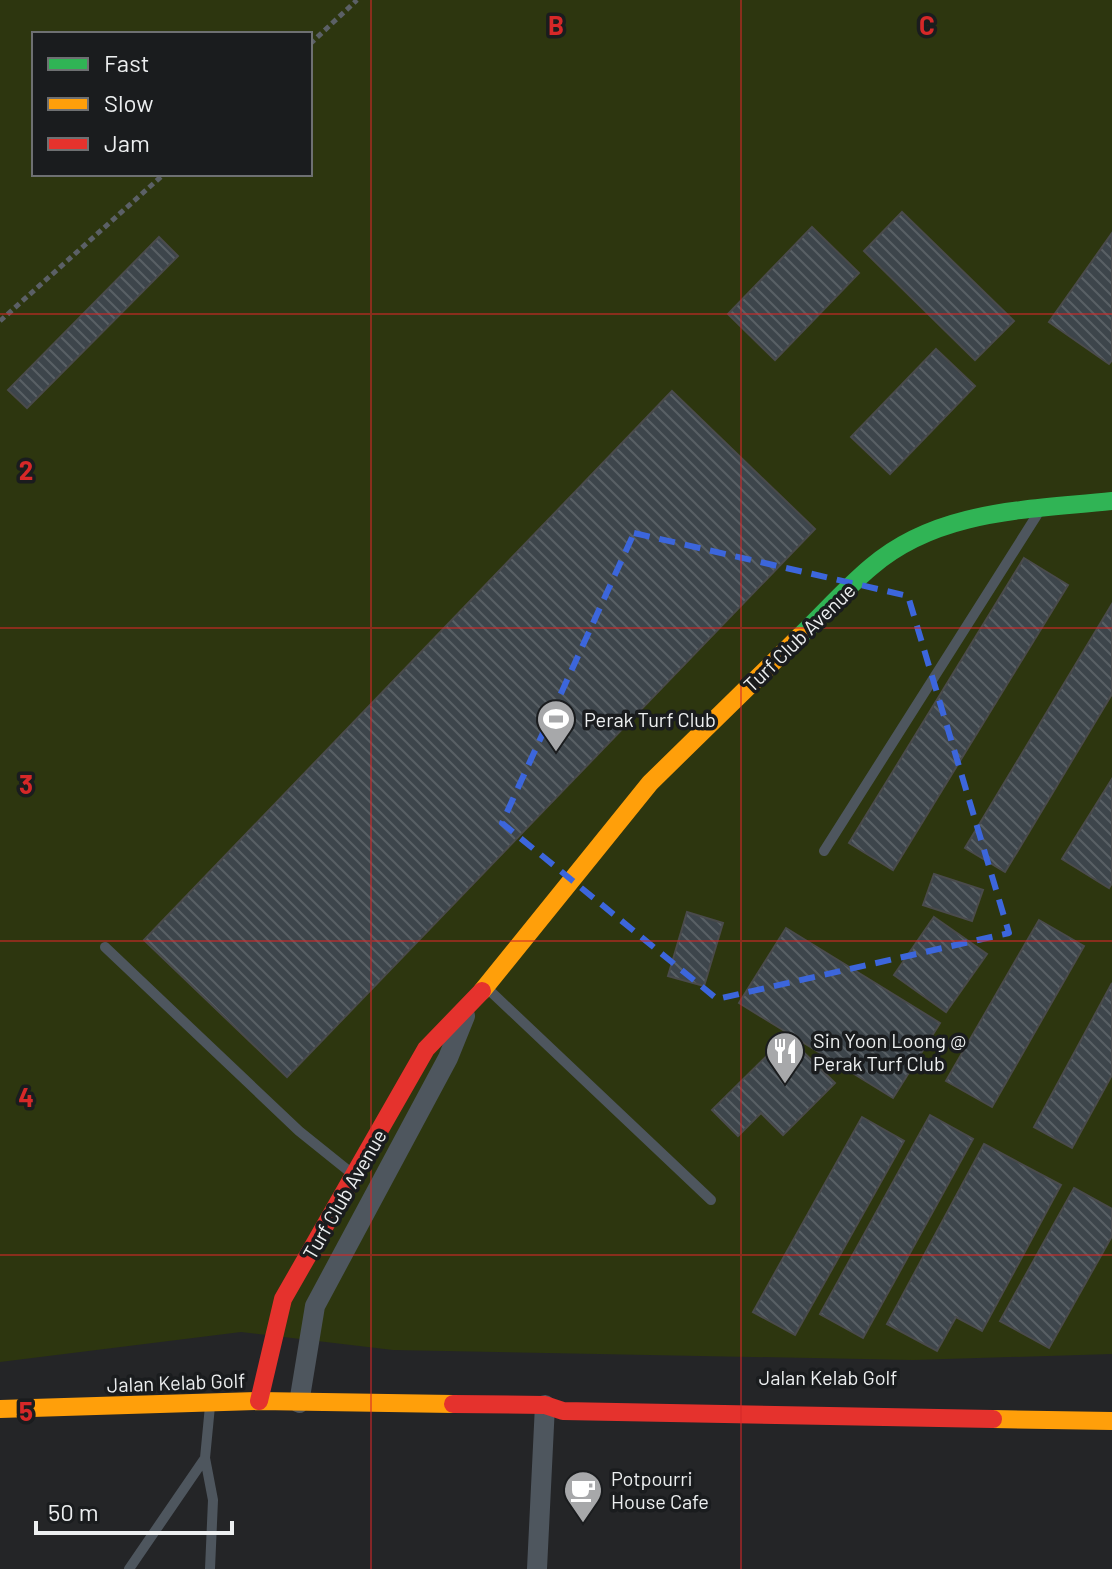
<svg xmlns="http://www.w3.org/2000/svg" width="1112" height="1569" viewBox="0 0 1112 1569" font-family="Barlow,sans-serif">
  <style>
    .green { fill: #2d360f; fill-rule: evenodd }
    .building { fill: url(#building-back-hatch); stroke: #4a4b4c; stroke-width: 2 }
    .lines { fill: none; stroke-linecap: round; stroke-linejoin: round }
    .path { stroke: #5b6066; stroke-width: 5; stroke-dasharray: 6 4; stroke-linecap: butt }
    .lane { stroke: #4e565e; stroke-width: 10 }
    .street { stroke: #4e565e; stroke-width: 20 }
    .fast { stroke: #30b455; stroke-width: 18 }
    .slow { stroke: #ff9f0a; stroke-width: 18 }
    .jam { stroke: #e5322d; stroke-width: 18 }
    .marked { fill: none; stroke: #3c66dc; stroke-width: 6; stroke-dasharray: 16 10; stroke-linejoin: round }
    .grid { fill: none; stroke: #d62828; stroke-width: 2; stroke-opacity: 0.55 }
    .labels { text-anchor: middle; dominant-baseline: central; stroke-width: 7; stroke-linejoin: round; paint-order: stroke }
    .street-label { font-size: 20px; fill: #edeff0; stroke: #1a1c1e }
    .poi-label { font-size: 20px; fill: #edeff0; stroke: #1a1c1e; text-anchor: start }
    .grid-label { font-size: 26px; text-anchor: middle; font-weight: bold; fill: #d62828; stroke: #1a1c1e; stroke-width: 7; stroke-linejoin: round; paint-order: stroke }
  </style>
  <defs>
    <pattern id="building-back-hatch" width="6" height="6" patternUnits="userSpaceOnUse" patternTransform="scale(2)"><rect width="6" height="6" fill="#3d454b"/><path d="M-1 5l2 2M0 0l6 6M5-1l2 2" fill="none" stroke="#596065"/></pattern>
  </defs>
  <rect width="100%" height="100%" fill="#242527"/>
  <path class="green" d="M0 0H1112V1354L913 1360 393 1350 241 1332 0 1362ZM34 34H310V174H34Z"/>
  <path class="building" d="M902 212 1014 321 975 360 864 251Z
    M812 227 859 273 775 360 728 314Z
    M1112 233V360L1109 364 1049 322Z
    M159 237 178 256 27 408 8 390Z
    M936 349 975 386 890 474 851 437Z
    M672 391 815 529 287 1077 144 940Z
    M1024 558 1068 585 893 870 849 843Z
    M1112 604V694L1005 872 965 848Z
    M1112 779V883L1109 888 1062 859Z
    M934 874 983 890 972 921 923 905Z
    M687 912 723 923 704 986 668 976Z
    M934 917 987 954 946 1012 894 975Z
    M1039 920 1084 946 992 1107 946 1081Z
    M786 928 940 1023 893 1098 739 1003Z
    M1112 983V1075L1072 1148 1034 1127Z
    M787 1036 835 1083 783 1135 761 1113 738 1136 712 1110Z
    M930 1115 973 1139 863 1338 820 1314Z
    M862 1117 904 1141 795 1335 753 1312Z
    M984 1144 1061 1185 982 1331 956 1317 937 1351 887 1324Z
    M1074 1188 1112 1209V1236L1049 1348 1000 1321Z"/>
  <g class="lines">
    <path class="path" d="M310 44 357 0
      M0 321 164 174"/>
    <path class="lane" d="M824 851 1037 515
      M105 947 299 1131 350 1172
      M487 988 711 1200
      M129 1569 205 1458
      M210 1569 213 1500 205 1458 210 1406"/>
    <path class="street" d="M299 1403 315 1306 448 1058 465 1016
      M537 1569 545 1405"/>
    <path class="fast" d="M800 636C824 613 846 588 871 567 938 509 1029 510 1112 501"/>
    <path class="slow" d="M482 991 650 783 800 636
      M0 1409 259 1401 453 1404
      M993 1419 1112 1421"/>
    <path class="jam" d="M259 1401 283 1299 426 1049 482 991
      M453 1404 545 1405 563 1411 993 1419"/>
  </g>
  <path class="marked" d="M634 533 908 596 1009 933 717 999 502 823Z"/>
  <path class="grid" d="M371 0V1569M741 0V1569M0 314H1112M0 628H1112M0 941H1112M0 1255H1112"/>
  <defs>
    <symbol id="stadium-pin" viewBox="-11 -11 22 30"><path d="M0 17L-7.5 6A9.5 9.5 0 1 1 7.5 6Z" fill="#a7a8aa" stroke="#1a1c1e"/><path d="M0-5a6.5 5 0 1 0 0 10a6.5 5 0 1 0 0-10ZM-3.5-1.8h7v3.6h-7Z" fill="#fff"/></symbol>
    <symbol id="restaurant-pin" viewBox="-11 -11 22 30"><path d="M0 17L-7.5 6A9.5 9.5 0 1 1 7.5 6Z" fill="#a7a8aa" stroke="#1a1c1e"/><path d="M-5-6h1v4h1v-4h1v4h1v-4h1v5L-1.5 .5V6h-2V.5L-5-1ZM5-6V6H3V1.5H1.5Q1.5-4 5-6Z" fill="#fff"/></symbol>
    <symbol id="cafe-pin" viewBox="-11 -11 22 30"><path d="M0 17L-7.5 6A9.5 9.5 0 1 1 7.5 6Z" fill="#a7a8aa" stroke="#1a1c1e"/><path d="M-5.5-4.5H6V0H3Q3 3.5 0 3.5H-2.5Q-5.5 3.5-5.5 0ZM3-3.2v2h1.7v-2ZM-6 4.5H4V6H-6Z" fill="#fff"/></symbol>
  </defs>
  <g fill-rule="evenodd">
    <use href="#stadium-pin" x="534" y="697" width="44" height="60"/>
    <use href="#restaurant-pin" x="763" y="1029" width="44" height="60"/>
    <use href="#cafe-pin" x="561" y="1468" width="44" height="60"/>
  </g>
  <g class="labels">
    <g class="street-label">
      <text transform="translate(799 637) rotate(-44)">Turf Club Avenue</text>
      <text transform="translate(344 1194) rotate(-60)">Turf Club Avenue</text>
      <text x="828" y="1377">Jalan Kelab Golf</text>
      <text transform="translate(176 1382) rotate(-2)">Jalan Kelab Golf</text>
    </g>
    <g class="poi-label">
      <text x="584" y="719">Perak Turf Club</text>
      <text x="813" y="1040">Sin Yoon Loong @<tspan x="813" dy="23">Perak Turf Club</tspan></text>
      <text x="611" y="1478">Potpourri<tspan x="611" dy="23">House Cafe</tspan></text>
    </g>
  </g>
  <g class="grid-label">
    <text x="556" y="35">B</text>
    <text x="927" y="35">C</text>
    <text x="26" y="480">2</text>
    <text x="26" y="794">3</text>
    <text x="26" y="1107">4</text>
    <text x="26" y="1421">5</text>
  </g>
  <rect x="32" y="32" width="280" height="144" fill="#1a1c1e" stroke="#6e7072" stroke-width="2"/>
  <rect x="48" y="58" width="40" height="12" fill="#30b455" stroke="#6e7072" stroke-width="2"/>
  <text x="104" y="72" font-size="24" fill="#edeff0">Fast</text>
  <rect x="48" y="98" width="40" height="12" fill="#ff9f0a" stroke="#6e7072" stroke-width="2"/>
  <text x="104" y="112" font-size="24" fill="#edeff0">Slow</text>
  <rect x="48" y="138" width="40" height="12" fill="#e5322d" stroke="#6e7072" stroke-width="2"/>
  <text x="104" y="152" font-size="24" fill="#edeff0">Jam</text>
  <path d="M36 1521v12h196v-12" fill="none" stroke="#edeff0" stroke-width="4"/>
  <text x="48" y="1521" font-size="24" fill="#edeff0" stroke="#1a1c1e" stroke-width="6" paint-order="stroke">50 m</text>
</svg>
